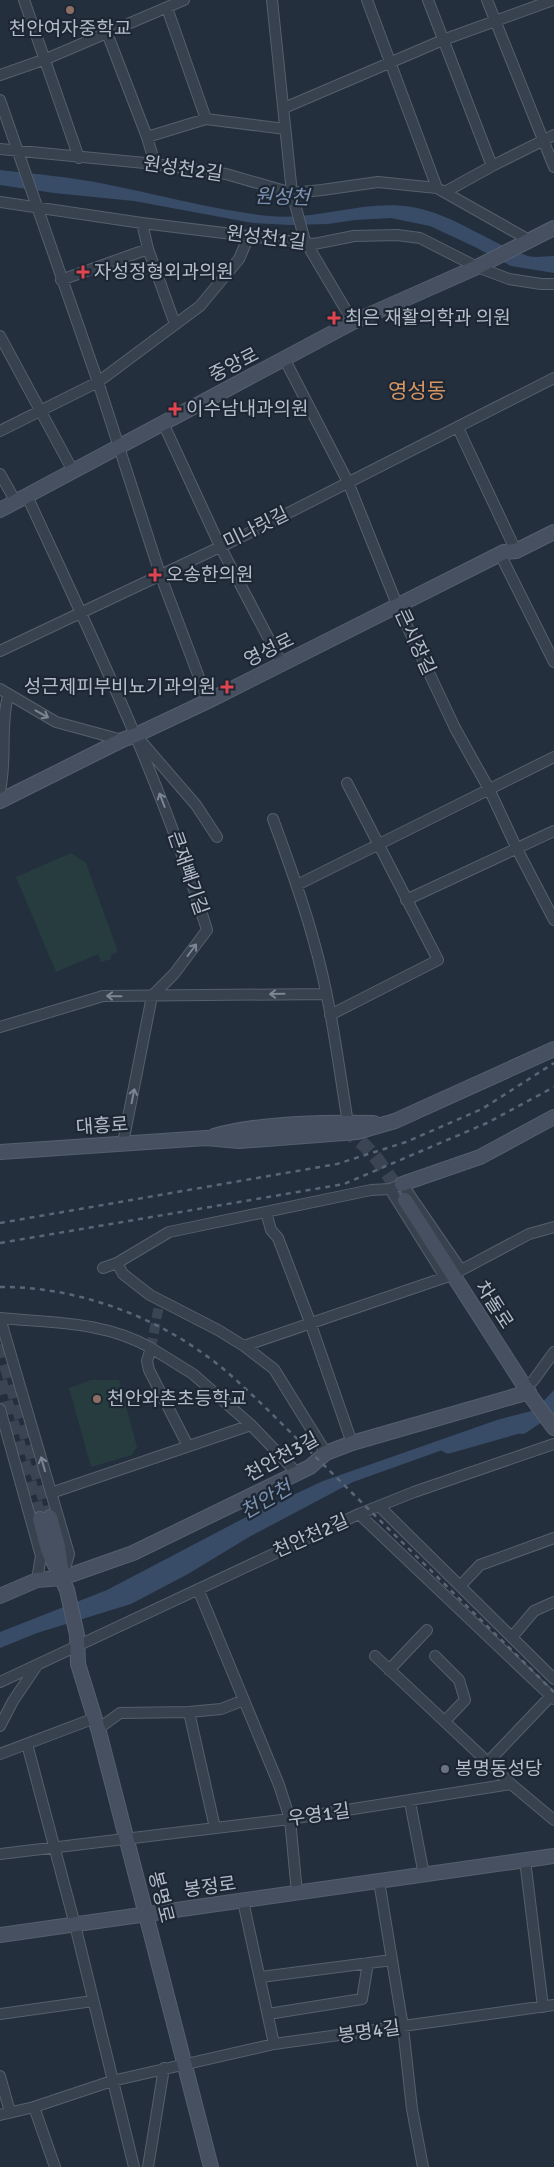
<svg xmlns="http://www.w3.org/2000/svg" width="554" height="2167" viewBox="0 0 554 2167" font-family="Signika,'Noto Sans KR',sans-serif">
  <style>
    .green { fill: #263c3f }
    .water { fill: #394c67 }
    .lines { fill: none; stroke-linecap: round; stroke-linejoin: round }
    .river { stroke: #394c67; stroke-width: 15 }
    .street-tunnel { stroke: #3a4453; stroke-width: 10; stroke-dasharray: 10 5; stroke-linecap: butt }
    .secondary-tunnel { stroke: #3a4453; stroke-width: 14; stroke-dasharray: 14 7; stroke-linecap: butt }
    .street-casing { stroke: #565f6c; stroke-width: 12 }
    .secondary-casing { stroke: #565f6c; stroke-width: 16 }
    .street { stroke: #38414e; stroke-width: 10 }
    .secondary { stroke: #465061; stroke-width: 14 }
    .rail { stroke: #5a6575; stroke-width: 2.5; stroke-dasharray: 5 5; stroke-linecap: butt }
    .oneway { stroke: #7c8592 }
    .education-dot { fill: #8d6e63; stroke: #1d2633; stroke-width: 2 }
    .health-dot { fill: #e0444e; stroke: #1d2633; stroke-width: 2 }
    .worship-dot { fill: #6b7280; stroke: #1d2633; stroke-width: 2 }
    .labels { text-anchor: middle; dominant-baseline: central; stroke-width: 4.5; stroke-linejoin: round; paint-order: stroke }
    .poi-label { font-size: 19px; fill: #b4bcc9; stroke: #1d2633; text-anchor: start }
    .street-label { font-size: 19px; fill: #b4bcc9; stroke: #1d2633 }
    .water-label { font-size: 20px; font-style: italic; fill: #7c92b1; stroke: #1d2633 }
    .quarter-label { font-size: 21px; fill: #d59563; stroke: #1d2633 }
  </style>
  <rect width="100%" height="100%" fill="#242f3e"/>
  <path class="green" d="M71 853 86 863 118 952 111 955V959L101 962 98 954 56 972 16 877Z
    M91 1380H119L137 1447 132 1455 91 1467 69 1388Z"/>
  <path class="water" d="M0 170C35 174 71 177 105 184 160 195 214 210 269 216 318 221 364 199 412 207 453 214 489 243 528 256 535 258 546 256 554 256V273L511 266 475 247 430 226 391 218 355 220 328 224 290 225 253 223 134 201 54 193 0 185Z
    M554 1390V1414L524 1434 493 1432 353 1482 249 1537 188 1574 131 1604 37 1633 0 1648V1632L107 1590 250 1515 323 1481 497 1420 535 1410Z"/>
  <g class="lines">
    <path class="river" d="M448 1446 515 1427"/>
    <path class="street-tunnel" d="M151 1348 160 1300"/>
    <path class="secondary-tunnel" d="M342 1131C368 1138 390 1179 405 1200
      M0 1344 50 1517
      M0 1381 40 1519"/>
    <defs>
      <path id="street" d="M24 0 79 158
        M272 0 292 193 305 241 353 322
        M367 0 437 188
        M428 0 492 166
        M487 0 554 167
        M167 8 206 119
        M107 33 147 137 155 164
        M0 75 46 59 184 0
        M0 100 98 382 160 574 208 701
        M284 108 443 40 553 0
        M147 137 206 119 285 129
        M0 149 155 164 226 174 292 193 322 190 378 182 437 188 529 240
        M445 192 492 166 554 135
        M0 202 142 223 314 244 354 236 397 235 420 238 477 267 509 279 541 284H554
        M142 223 148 249 175 324
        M61 280 148 249
        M0 336 73 471
        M285 360 348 482 398 607 455 728 489 789 517 849 554 920
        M163 423 220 546 282 664
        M458 428 516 551
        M0 431 98 382 200 306 239 259 249 236
        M0 474 16 502
        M27 496C93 639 161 780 207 930L174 974 152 996 123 1143
        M500 554 554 662
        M0 651 239 538 554 378
        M0 689 56 722 122 740
        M140 740 196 805 217 837
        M0 791C7 759 0 726 8 696
        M273 819C288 860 303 900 314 942 331 1001 338 1063 348 1123
        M297 885 554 757
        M406 900 554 831
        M330 1015 438 960 347 783
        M0 1027 103 996 325 994
        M390 1189 445 1277
        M266 1212 271 1230 278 1238 310 1322 352 1443
        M117 1263 123 1274 150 1295 218 1330 244 1346 274 1369 326 1453
        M103 1268 117 1263 169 1232 371 1190 390 1189 402 1184 461 1270
        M0 1318 69 1554 64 1572
        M0 1318C52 1323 104 1321 151 1348L147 1361 149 1370 188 1446
        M244 1346 452 1275 529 1234 554 1227
        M151 1348 193 1374 251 1425
        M524 1386 533 1381 554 1352
        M0 1409 41 1556 37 1580
        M51 1493 251 1425 297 1473
        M379 1506 554 1679
        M359 1514 554 1699
        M460 1586 480 1565 554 1538
        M198 1589 279 1785 290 1819 297 1893
        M512 1637 534 1611 554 1602
        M375 1656 511 1784 554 1820
        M435 1656 459 1680 465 1700 445 1721
        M389 1670 427 1630
        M0 1682 359 1514 414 1492 554 1444
        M189 1712 215 1828
        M0 1726 13 1701 36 1667
        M98 1729 120 1713 189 1712 221 1709 244 1700
        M27 1744 75 1925 134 2167
        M0 1754 95 1718
        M488 1762 551 1696
        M410 1802 424 1875
        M0 1854 290 1819 511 1784
        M525 1860 543 2007
        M379 1881 403 2027 412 2109 423 2167
        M243 1901 274 2044
        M261 1977 392 1960
        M0 2014 93 2001
        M268 2014 362 1999 368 1963
        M0 2076 10 2112
        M34 2107 55 2167
        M0 2115 34 2107 112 2081 274 2044 554 2005
        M148 2167 164 2068"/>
      <path id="secondary" d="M0 510 353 322 477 267 554 228
        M0 801 122 740 136 735 208 701 504 552 516 551 554 532
        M214 1136C259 1123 326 1122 374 1123
        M0 1152 206 1138 239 1141 357 1132 395 1121 554 1049
        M402 1184 480 1157 554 1117
        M405 1200 532 1398 554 1428
        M50 1517 58 1546 61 1567
        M40 1519 48 1550 67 1590 77 1635 78 1664 99 1732 211 2167
        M0 1596 37 1580 62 1578 133 1553 310 1467 326 1453 352 1443 529 1392
        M0 1935 554 1856"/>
    </defs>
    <use href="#street" class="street-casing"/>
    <use href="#secondary" class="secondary-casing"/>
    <use href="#street" class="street"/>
    <use href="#secondary" class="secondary"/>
    <path class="rail" d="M0 1223 337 1164 406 1142 482 1109 554 1063
      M0 1243 344 1184 487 1123 554 1087
      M0 1287C69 1286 145 1312 201 1352 226 1369 248 1391 270 1412L554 1692"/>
  </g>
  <defs><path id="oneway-shaft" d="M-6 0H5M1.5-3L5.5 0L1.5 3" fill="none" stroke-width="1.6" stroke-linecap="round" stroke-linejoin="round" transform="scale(1.25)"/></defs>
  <g class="oneway">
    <use href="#oneway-shaft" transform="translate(42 714) rotate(29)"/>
    <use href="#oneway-shaft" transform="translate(162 800) rotate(-111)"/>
    <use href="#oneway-shaft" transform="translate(192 950) rotate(-53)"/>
    <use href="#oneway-shaft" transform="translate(277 994) rotate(179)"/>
    <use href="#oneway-shaft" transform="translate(114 996) rotate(-179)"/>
    <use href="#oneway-shaft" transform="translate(133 1096) rotate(-79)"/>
    <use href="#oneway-shaft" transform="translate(43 1464) rotate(-106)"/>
  </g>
  <g class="education-dot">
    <circle cx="70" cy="10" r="5"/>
    <circle cx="97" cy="1399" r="5"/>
  </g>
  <g class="health-dot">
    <path d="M80.5 264.5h5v5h5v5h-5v5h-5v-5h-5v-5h5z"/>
    <path d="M331.5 310.5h5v5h5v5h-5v5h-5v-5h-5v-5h5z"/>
    <path d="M172.5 401.5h5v5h5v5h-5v5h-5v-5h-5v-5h5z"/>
    <path d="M152.5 567.5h5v5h5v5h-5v5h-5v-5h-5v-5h5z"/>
    <path d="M224.5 679.5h5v5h5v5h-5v5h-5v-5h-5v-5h5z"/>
  </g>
  <circle class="worship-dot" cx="445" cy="1769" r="5"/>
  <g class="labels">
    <g class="poi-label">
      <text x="70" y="29" text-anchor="middle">천안여자중학교</text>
      <text x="94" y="272">자성정형외과의원</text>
      <text x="345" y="318">최은 재활의학과 의원</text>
      <text x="186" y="409">이수남내과의원</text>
      <text x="166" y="575">오송한의원</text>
      <text x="216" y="687" text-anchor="end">성근제피부비뇨기과의원</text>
      <text x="107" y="1399">천안와촌초등학교</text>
      <text x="455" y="1769">봉명동성당</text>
    </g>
    <g class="street-label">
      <text transform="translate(183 169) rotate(8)">원성천2길</text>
      <text transform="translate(266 238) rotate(7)">원성천1길</text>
      <text transform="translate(234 365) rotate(-27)">중앙로</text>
      <text transform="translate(256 528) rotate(-26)">미나릿길</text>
      <text transform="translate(415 642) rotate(65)">큰시장길</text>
      <text transform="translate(269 650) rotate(-26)">영성로</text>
      <text transform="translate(188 873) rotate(71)">큰재빼기길</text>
      <text transform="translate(102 1126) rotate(-4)">대흥로</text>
      <text transform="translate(494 1305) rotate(57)">차돌로</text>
      <text transform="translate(282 1457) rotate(-29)">천안천3길</text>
      <text transform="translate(311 1536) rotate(-24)">천안천2길</text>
      <text transform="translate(319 1815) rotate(-8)">우영1길</text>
      <text transform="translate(210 1887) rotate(-8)">봉정로</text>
      <text transform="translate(161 1897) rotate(76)">봉명로</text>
      <text transform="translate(369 2032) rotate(-8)">봉명4길</text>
    </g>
    <g class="water-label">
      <text transform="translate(282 197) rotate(2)">원성천</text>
      <text transform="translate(266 1500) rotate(-30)">천안천</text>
    </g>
    <g class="quarter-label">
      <text x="417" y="391">영성동</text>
    </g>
  </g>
</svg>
